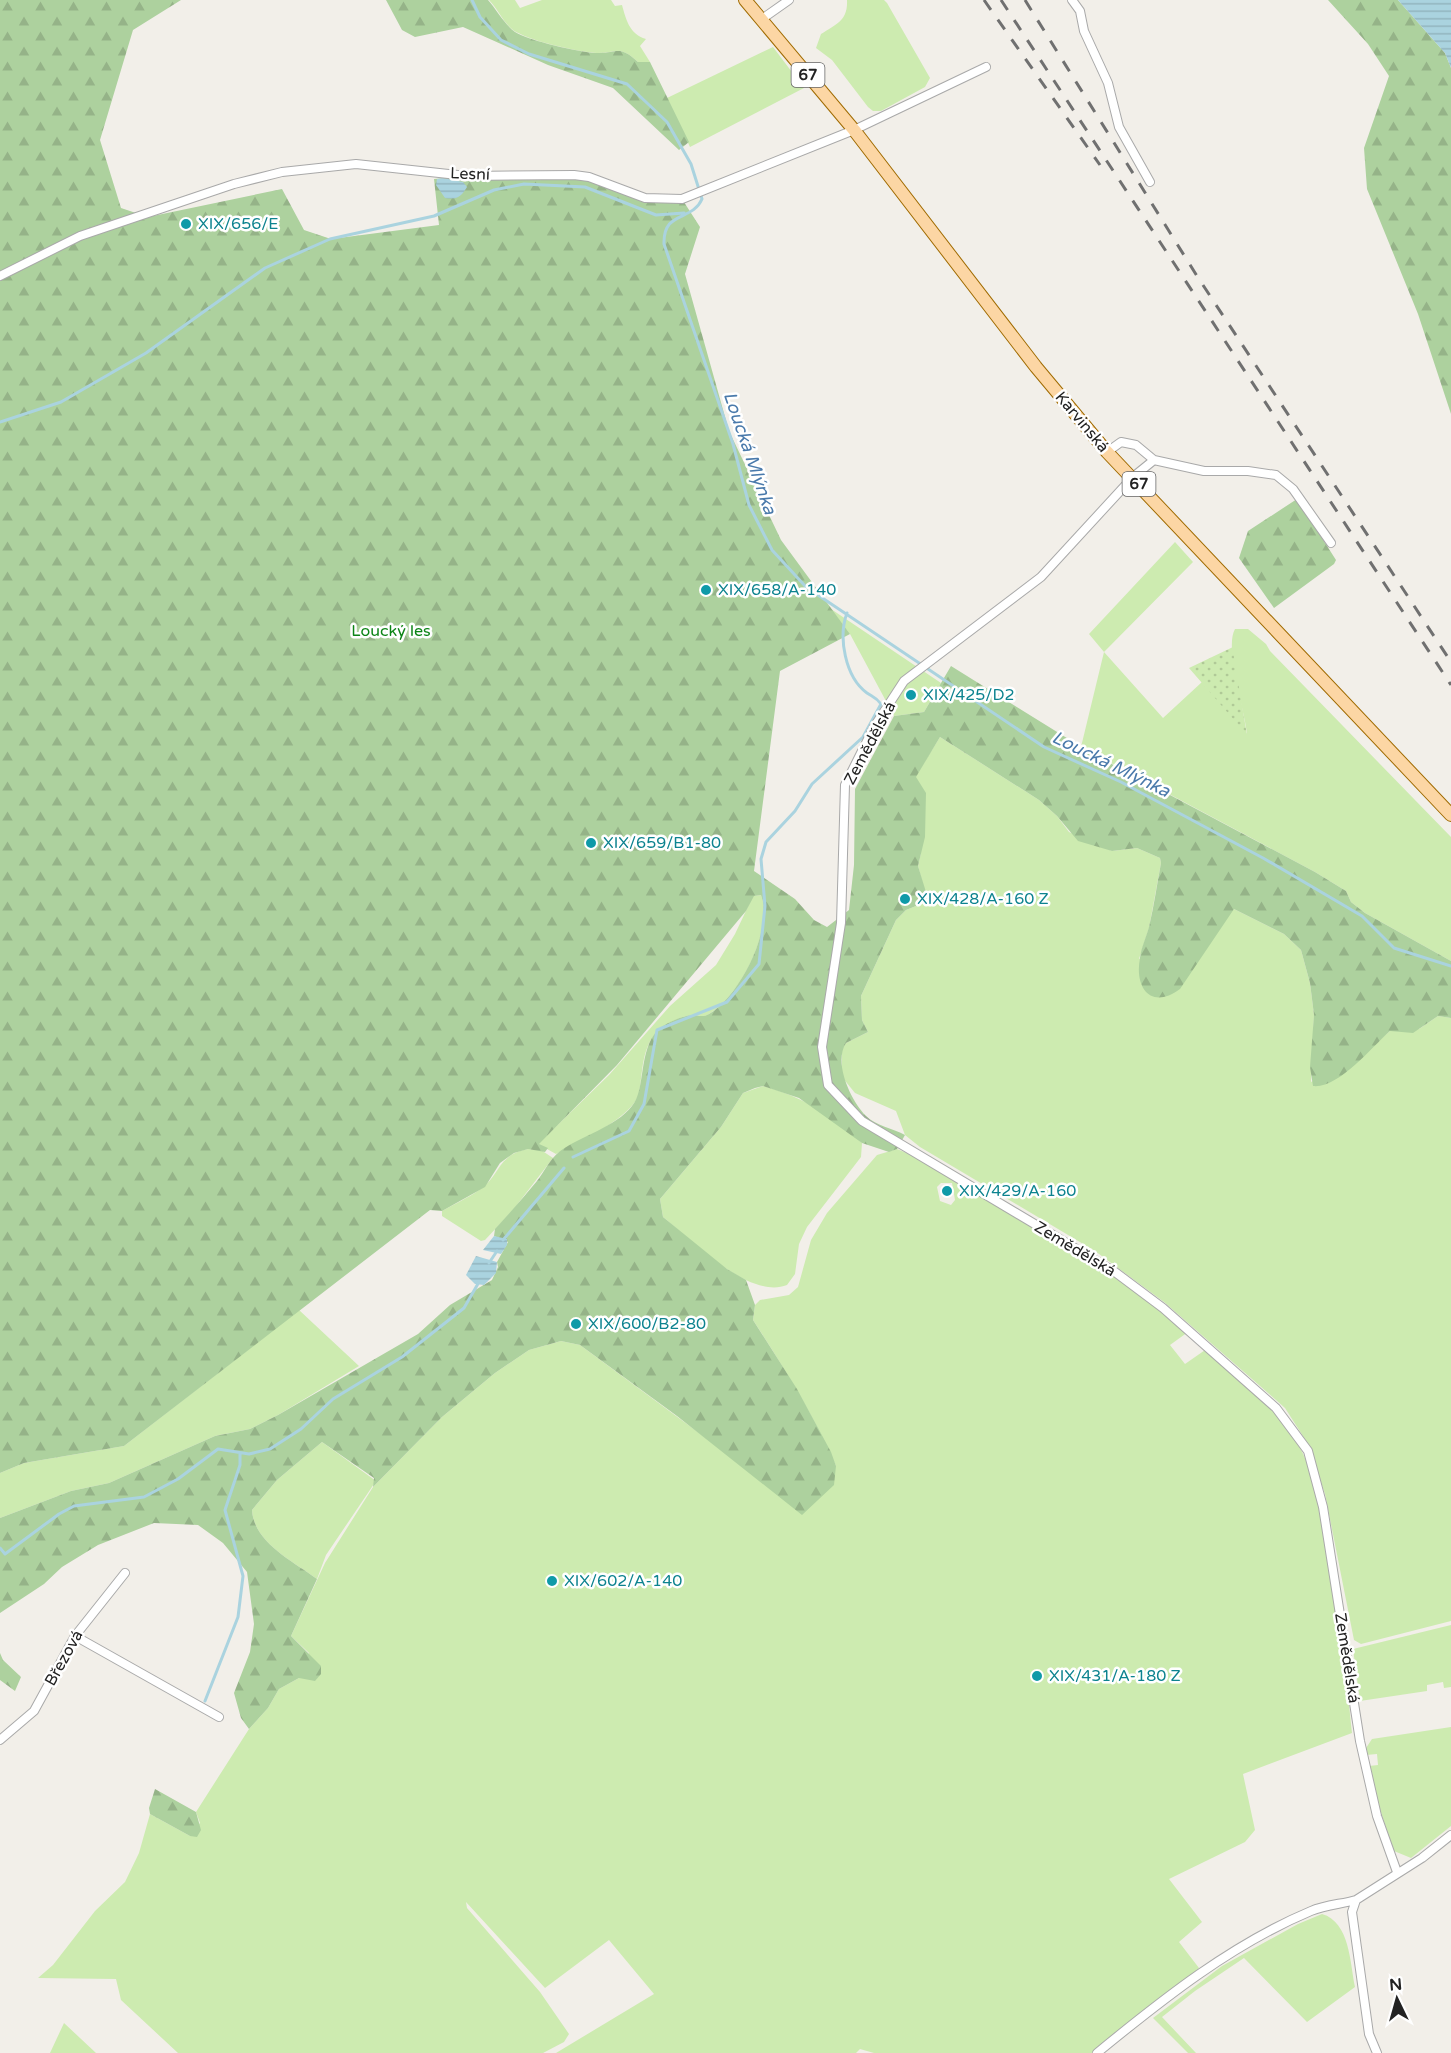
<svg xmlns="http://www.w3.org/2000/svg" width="1451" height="2053" viewBox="0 0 1451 2053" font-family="'Varela Round',sans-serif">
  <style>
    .grass { fill: #cdebb0; fill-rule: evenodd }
    .forest { fill: url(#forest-firs) }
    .garden { fill: url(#garden-dots) }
    .water { fill: url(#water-rules) }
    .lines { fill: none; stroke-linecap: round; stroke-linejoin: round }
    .stream { stroke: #aad3df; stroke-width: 3 }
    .street-casing { stroke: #a9a9a9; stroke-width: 10 }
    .primary-casing { stroke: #a06b00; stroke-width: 14 }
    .street { stroke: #fff; stroke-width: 8 }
    .primary { stroke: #fcd6a4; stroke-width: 12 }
    .rail { stroke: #707070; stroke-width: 3; stroke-dasharray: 12 12; stroke-linecap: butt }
    .culture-dot { fill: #0f9aa8; stroke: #fff; stroke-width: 2 }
    .labels { text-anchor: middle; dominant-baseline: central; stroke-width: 5; stroke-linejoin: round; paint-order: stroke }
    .shield { fill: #fff; stroke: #646464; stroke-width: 1.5 }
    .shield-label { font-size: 15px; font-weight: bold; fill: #222 }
    .street-label { font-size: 16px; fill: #222; stroke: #fff }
    .culture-label { font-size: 16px; fill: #0d838f; stroke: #fff; text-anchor: start }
    .park-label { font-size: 16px; fill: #0c8416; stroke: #fff }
    .water-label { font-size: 18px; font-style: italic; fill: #4a7aab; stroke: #fff }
  </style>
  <defs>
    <pattern id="forest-firs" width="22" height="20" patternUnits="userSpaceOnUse" patternTransform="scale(1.5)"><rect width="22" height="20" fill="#add19e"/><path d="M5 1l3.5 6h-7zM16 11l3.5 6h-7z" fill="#95b388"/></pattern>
    <pattern id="garden-dots" width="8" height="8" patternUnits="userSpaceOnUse" patternTransform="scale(1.5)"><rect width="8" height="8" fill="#cdebb0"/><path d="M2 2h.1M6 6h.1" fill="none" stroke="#b0c997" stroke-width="1.8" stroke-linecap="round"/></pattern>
    <pattern id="water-rules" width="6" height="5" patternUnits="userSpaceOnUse" patternTransform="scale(1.5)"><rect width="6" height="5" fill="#aad3df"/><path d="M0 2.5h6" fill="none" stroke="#92b5bf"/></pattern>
  </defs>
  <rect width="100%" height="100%" fill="#f2efe9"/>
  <path class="grass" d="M489 0H515L520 8 542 0H611L615 6 622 5C626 19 629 34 646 39L640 46 650 62H638C618 44 617 54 596 53 574 51 535 42 516 32 505 26 498 9 489 0Z
    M847 0H884L887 3 930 78 925 87 881 111H873L868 107 832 60 816 48 821 34C836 24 848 21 847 0Z
    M773 47 804 88 690 147 667 98Z
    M1175 542 1193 562 1104 652 1163 718 1202 682 1247 734C1245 711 1224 647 1235 629H1248L1266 644 1270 651 1451 837V961L1365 913 1351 902 1346 891 1315 872 1081 747 1104 652 1089 634Z
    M831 609 941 683 924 712 894 716 850 634Z
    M940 737 1039 800 1057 816 1069 832 1112 851 1137 848 1160 858 1161 863 1149 928 1139 959 1234 909 1284 934 1301 950 1310 983 1314 1015 1311 1082 1369 1049 1390 1031 1419 1029 1438 1016 1451 1018V1621L1361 1644 1354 1640 1325 1494 1308 1444 1285 1408 1164 1302 1095 1251 920 1147 905 1135 896 1111 855 1093 842 1077V1049L846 1043 868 1032 862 1020 861 996 896 920 906 910 921 904 925 892 918 866 921 853 915 777Z
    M761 895C774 929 740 996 709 1014 703 1018 699 1015 692 1015 682 1016 666 1023 659 1030 641 1046 643 1073 639 1093 634 1117 577 1143 556 1154L538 1144 609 1075 670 1006 716 965 735 934 753 896Z
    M763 1086C801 1096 834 1116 862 1143L861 1157 807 1227 799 1244 795 1274 787 1285C749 1300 691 1240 663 1217L660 1199 721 1127 743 1093Z
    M528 1149 541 1150 553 1158 513 1210 485 1240 481 1241 442 1216V1211C454 1204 468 1198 479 1190 501 1176 496 1155 528 1149Z
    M897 1149 921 1159 1088 1257 1188 1332 1170 1345 1185 1364 1208 1348C1238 1376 1273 1403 1294 1437 1337 1507 1343 1651 1352 1733L1243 1774 1255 1830 1245 1842 1169 1879 1202 1922 1179 1942 1199 1968 1195 1972 1094 2053H874L860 2049 856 2053H556L654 1994 609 1940 545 1988 466 1902 467 1908 540 1992 569 2034 564 2042 543 2053H178L121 2000 116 1979 38 1978 53 1965 95 1911 125 1882 139 1853 150 1814 190 1836 200 1823 196 1812 249 1729 268 1708 279 1689 299 1678 309 1653 291 1636 325 1563 373 1487 442 1417 495 1373 529 1350 561 1341 580 1345 714 1444 836 1466C813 1414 784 1368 753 1320L755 1305 760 1300 789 1295 798 1287 811 1240 827 1213 877 1155ZM941 1183H952L955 1200 951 1205 940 1201 937 1187Z
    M299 1310 359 1366 278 1415 250 1429 215 1436 109 1483 71 1491 0 1518V1473L24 1463 124 1446Z
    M322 1442 376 1481 326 1555 317 1579C293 1561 254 1543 252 1510L277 1480Z
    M1451 1625V1687L1444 1688 1443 1682 1427 1685V1691L1360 1701 1353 1649Z
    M1451 1727V1826L1411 1858 1394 1851 1373 1789 1369 1766 1378 1765 1377 1754 1366 1755V1748L1372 1739Z
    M1322 1914C1350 1922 1350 1963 1355 1987L1307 2022 1244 1958 1195 1991 1162 2017 1196 2053H1188L1153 2018 1222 1966 1298 1924Z
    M64 2023 96 2053H50Z"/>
  <path class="forest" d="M0 0H181L133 30 100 140 121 208 148 217 282 189 304 230 331 239 439 225 434 179 467 176 574 175 645 198 682 199 700 227 685 274 729 431 781 540 850 634 780 671 754 871 795 899 814 920 827 927 849 910 854 865 855 789 894 716 924 712 951 666 1091 753 1315 872 1346 891 1351 902 1365 913 1451 961V1018L1438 1016 1413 1033 1390 1031C1371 1048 1338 1089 1313 1086L1310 1067 1314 1015 1310 983 1301 950 1284 934 1234 909 1180 989C1152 1010 1134 989 1140 958 1141 948 1146 938 1149 927 1154 906 1157 884 1161 863L1160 858 1137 848 1112 851 1078 841 1057 816 1039 800 940 737 916 777 926 793 925 837 918 866 926 892 921 904 906 910 896 920 861 996 862 1020 868 1032 846 1043C833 1063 851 1101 866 1116 875 1125 894 1129 905 1135L897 1149 889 1152 862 1143 799 1098 763 1086 755 1088 743 1093 721 1127 660 1199 663 1217 727 1269 746 1280 755 1305 753 1320 797 1389 831 1452 836 1466 834 1485 802 1515 677 1416 580 1345 561 1341 529 1350 495 1373 442 1417 373 1487 374 1478 322 1442 277 1480 252 1510C254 1543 293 1561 317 1579L291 1636 321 1666V1674L315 1681 299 1678 279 1689 268 1708 249 1729 241 1718 234 1693 250 1652 254 1624 247 1572 223 1543 198 1525 154 1523 98 1545 62 1567 44 1584 0 1613V1518L71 1491 109 1483 215 1436 250 1429 278 1415 418 1334 450 1305 492 1280 498 1267 497 1262 508 1242 494 1236 495 1229C509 1214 523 1198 537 1181 544 1172 550 1159 559 1152 580 1136 616 1127 632 1106 646 1090 638 1050 658 1030 665 1023 682 1016 692 1015 699 1015 702 1018 709 1014 739 997 774 929 761 895L754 896 746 911 617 1065 539 1144 548 1148 545 1152 528 1149 514 1153 500 1163 485 1187 442 1211 430 1210 124 1446 24 1463 0 1473Z
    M386 0H488C496 9 505 25 515 32 530 41 578 52 596 53 618 54 618 44 638 62H650L689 142 679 150 613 88 548 65 463 27 415 37 402 30Z
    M1328 0H1398L1445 53 1451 68V414L1418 314 1367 189 1364 148 1389 76 1368 44Z
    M1297 499 1336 560 1334 564 1274 608 1239 558 1248 531Z
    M0 1653 3 1660 21 1677 15 1691 0 1680Z
    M155 1789 196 1812 201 1830 197 1837 190 1836 150 1814 149 1808Z"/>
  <path class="garden" d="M1233 647 1234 658 1247 735 1189 668Z"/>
  <path class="water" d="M1398 0H1451V68L1445 53Z
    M443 178 463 182 467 187C461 197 457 200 445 198L436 185 437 179Z
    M494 1236 507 1239V1245L501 1254 483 1250Z
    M476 1256 497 1262 496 1273 484 1285 475 1284 466 1275Z"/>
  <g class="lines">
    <path class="stream" d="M472 0 480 17 501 40 529 54 627 84 667 122 691 164 702 199C692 222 663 210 664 244L733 444 749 505 772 550 806 587 1044 747 1121 782 1263 858 1362 916 1394 948 1451 966
      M0 422 61 402 146 353 265 268 330 239 434 216 494 190 524 184 585 187 656 215 684 213
      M573 1157 629 1131 644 1104 657 1030 727 1002 759 964 765 906 761 859 766 842 795 811 812 784 863 737 881 704C876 697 873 697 867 693 845 677 838 637 847 613
      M503 1240 564 1168
      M489 1263 497 1251
      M0 1548 5 1554 59 1514 74 1506 144 1497 178 1479 218 1449 249 1454 270 1449 301 1429 333 1399 402 1357 464 1308 479 1282
      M205 1701 238 1617 243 1576 225 1510 240 1465V1454"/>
    <defs>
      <path id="street" d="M1072 0 1080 11 1084 31 1108 83 1119 127 1150 182
        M762 19 789 0
        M0 276 80 236 234 184 282 172 356 164 467 176 574 175 589 177 645 198 682 199 854 130 986 67
        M1107 452 1121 442 1136 445 1154 460
        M1331 543 1293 489 1276 475 1248 471H1204L1154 460 1133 477 1041 577 904 681 874 727 845 785 841 923 822 1047 828 1085 862 1121 1115 1272 1163 1308 1276 1408 1308 1451 1323 1507 1360 1741 1377 1816 1397 1872
        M75 1636 219 1717
        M0 1740 34 1711 75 1636 125 1573
        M1097 2053C1163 1999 1232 1944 1311 1911 1325 1905 1342 1904 1356 1900
        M1377 2053 1369 2034 1352 1912 1356 1900 1422 1858 1451 1835"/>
      <path id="primary" d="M745 0 854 130 1036 367 1107 452 1451 815"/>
    </defs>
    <use href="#street" class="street-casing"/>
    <use href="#primary" class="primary-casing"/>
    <use href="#street" class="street"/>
    <use href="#primary" class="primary"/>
    <path class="rail" d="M984 0 1100 165
      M1001 0 1451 685
      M1025 0 1197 276 1451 662"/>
  </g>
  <g class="culture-dot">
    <circle cx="186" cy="224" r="6"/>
    <circle cx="706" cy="590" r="6"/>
    <circle cx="911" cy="695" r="6"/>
    <circle cx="591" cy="843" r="6"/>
    <circle cx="905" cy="899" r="6"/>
    <circle cx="947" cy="1191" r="6"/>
    <circle cx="576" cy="1324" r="6"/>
    <circle cx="552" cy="1581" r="6"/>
    <circle cx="1037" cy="1676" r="6"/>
  </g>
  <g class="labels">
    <g class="shield">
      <rect x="791.5" y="63" width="33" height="24" rx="4.5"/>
      <rect x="1122.5" y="472" width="33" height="24" rx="4.5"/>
    </g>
    <g class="shield-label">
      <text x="808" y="75">67</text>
      <text x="1139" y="484">67</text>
    </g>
    <g class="street-label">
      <text transform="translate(470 174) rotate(2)">Lesní</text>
      <text transform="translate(1082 422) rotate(50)">Karvinská</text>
      <text transform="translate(870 743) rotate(-62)">Zemědělská</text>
      <text transform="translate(1075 1249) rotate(31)">Zemědělská</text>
      <text transform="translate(64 1658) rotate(-61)">Březová</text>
      <text transform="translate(1347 1658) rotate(81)">Zemědělská</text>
    </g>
    <g class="culture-label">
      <text x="198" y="224">XIX/656/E</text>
      <text x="718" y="590">XIX/658/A-140</text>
      <text x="923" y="695">XIX/425/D2</text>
      <text x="603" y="843">XIX/659/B1-80</text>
      <text x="917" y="899">XIX/428/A-160 Z</text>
      <text x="959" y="1191">XIX/429/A-160</text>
      <text x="588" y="1324">XIX/600/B2-80</text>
      <text x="564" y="1581">XIX/602/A-140</text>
      <text x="1049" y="1676">XIX/431/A-180 Z</text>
    </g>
    <g class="park-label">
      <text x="391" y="631">Loucký les</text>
    </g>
    <g class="water-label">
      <text transform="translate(750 453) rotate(71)">Loucká Mlýnka</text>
      <text transform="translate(1111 764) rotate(26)">Loucká Mlýnka</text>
    </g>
  </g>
  <g transform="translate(1397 1999) rotate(355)" stroke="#ffffff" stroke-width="4.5" paint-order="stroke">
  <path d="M0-4.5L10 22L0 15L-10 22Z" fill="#222222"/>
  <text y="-9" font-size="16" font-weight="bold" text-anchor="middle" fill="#222222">N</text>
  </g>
</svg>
